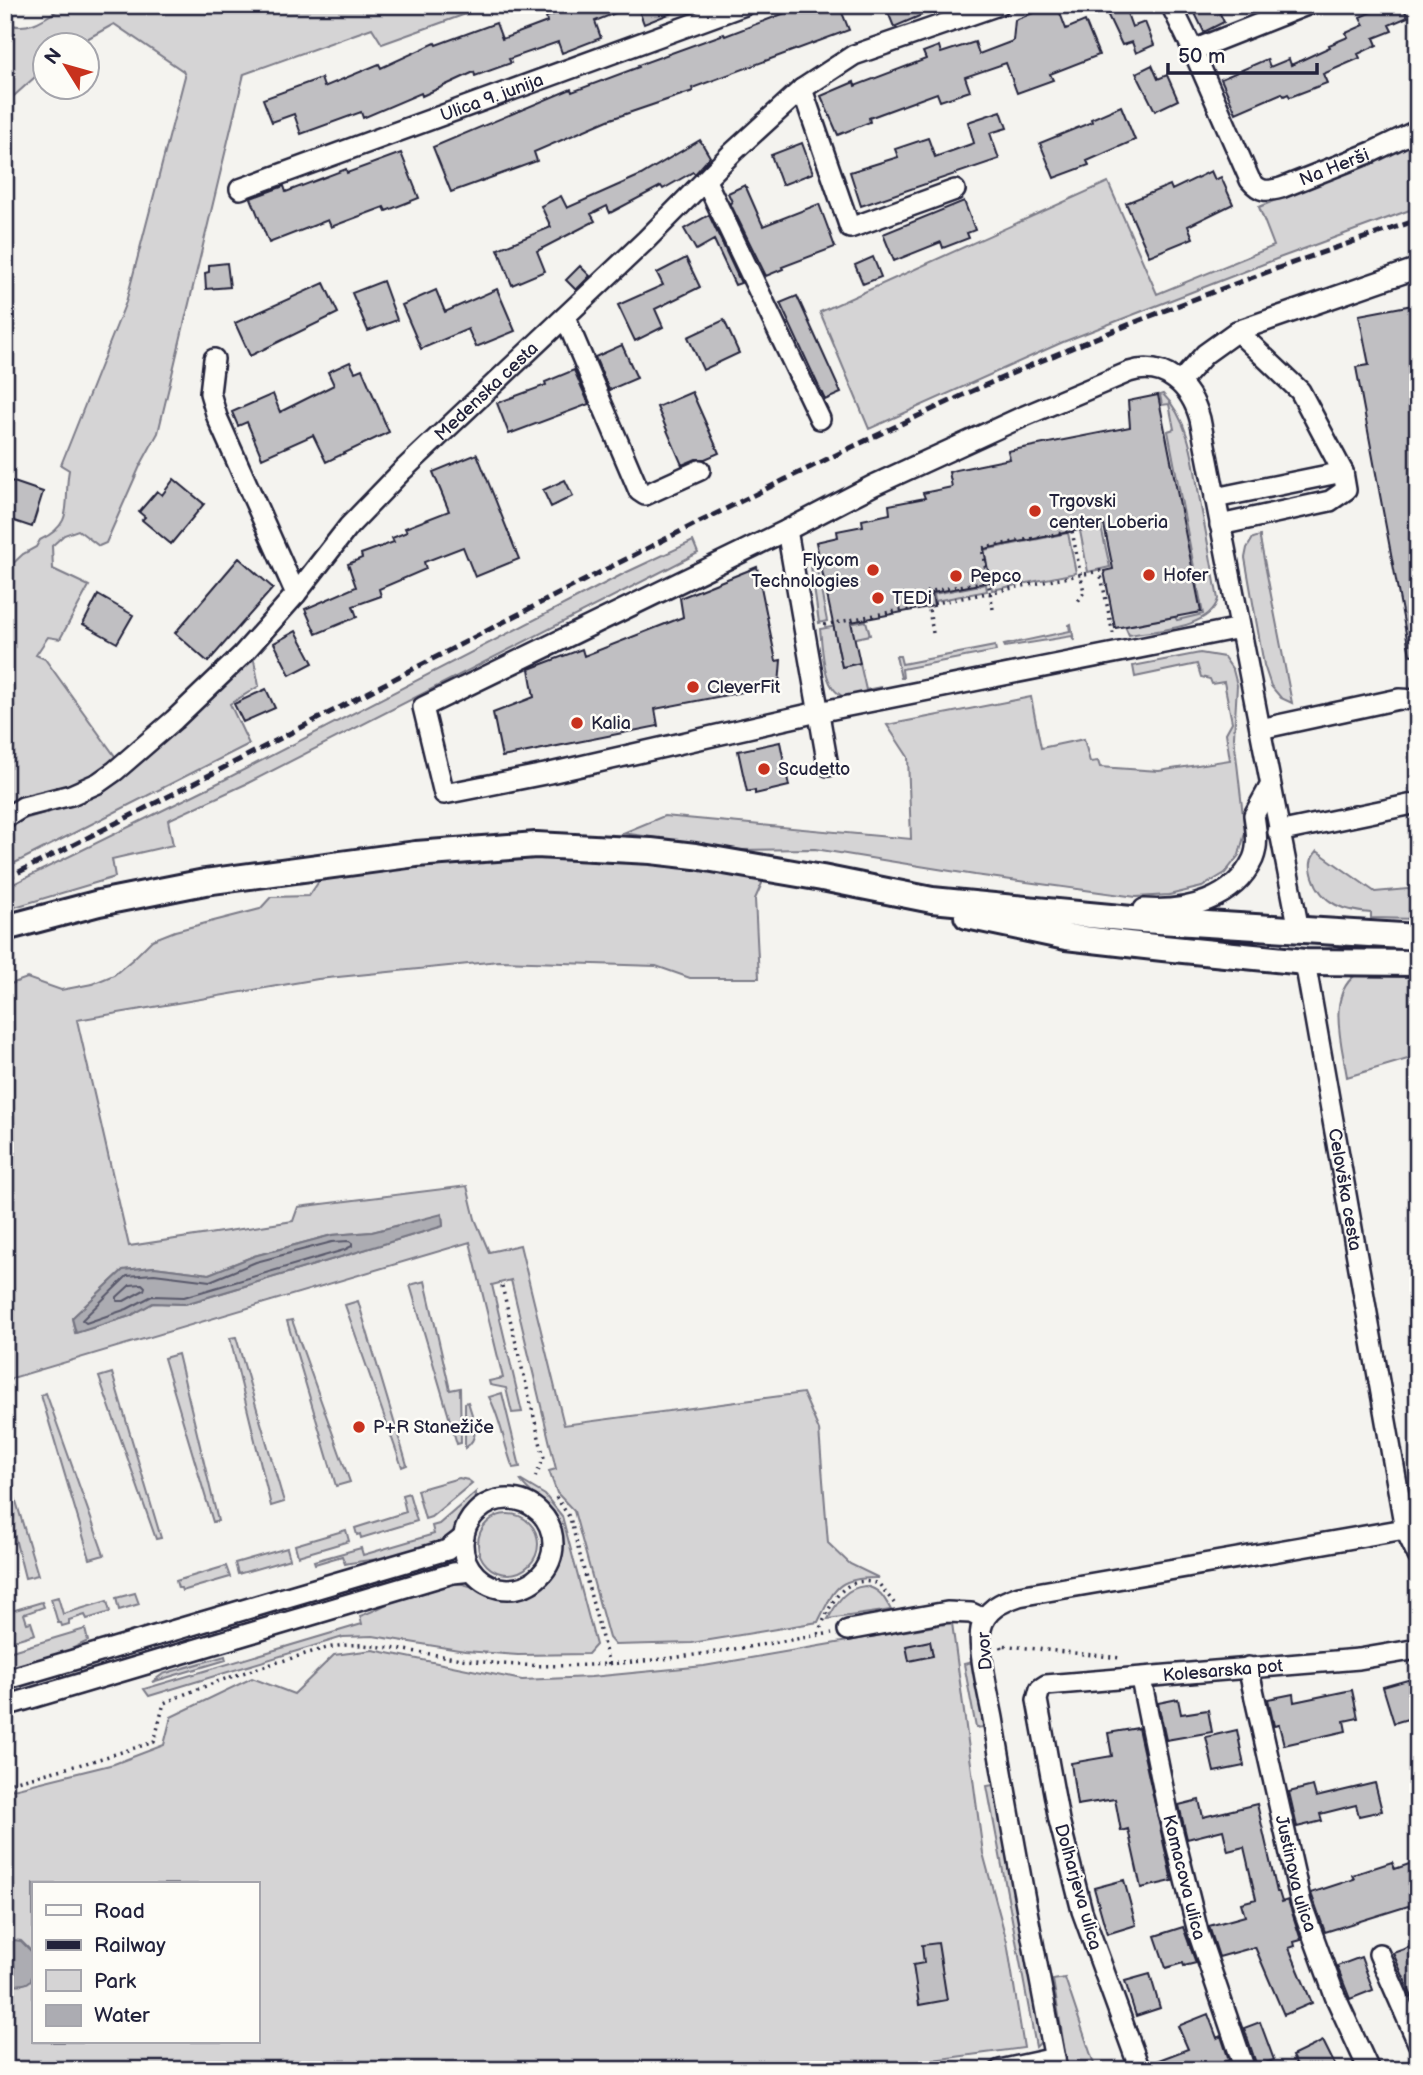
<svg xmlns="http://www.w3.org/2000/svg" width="1423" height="2075" viewBox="0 0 1423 2075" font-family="'Balsamiq Sans',sans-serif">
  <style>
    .green { fill: #d5d4d5; stroke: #7c7b88; stroke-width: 2; fill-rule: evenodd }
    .water { fill: #acacb2; stroke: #757582; stroke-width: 2 }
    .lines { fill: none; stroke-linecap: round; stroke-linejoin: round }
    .shore { stroke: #59596b; stroke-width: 2 }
    .building { fill: #c0bfc2; stroke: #22223b; stroke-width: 2 }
    .minor-casing { stroke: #22223b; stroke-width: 24 }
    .major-casing { stroke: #22223b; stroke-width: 30 }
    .path { stroke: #22223b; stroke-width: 3.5; stroke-dasharray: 2 5; stroke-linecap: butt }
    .minor { stroke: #fdfcf7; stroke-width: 19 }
    .major { stroke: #fdfcf7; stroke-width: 24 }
    .rail { stroke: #22223b; stroke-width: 5; stroke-dasharray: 10 5; stroke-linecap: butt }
    .poi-dot { fill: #c8321e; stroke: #fdfcf7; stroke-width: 2.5 }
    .labels { text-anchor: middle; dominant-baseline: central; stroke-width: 5; stroke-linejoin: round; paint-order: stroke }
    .street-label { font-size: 18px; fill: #22223b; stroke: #fdfcf7 }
    .poi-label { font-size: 18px; fill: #22223b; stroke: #fdfcf7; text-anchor: start }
  </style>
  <rect width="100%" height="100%" fill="#f4f3ef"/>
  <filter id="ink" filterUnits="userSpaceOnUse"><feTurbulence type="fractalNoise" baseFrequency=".0143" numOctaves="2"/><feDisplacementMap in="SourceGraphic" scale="14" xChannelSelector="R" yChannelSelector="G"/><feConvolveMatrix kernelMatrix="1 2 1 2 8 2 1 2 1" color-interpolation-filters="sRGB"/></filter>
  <g filter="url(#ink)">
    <path class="green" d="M65 5H491L382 44 372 28 244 74 158 433 140 466 106 543 99 546 78 530 64 535 52 546 53 569 89 586 60 639 48 637 36 655 45 659 117 759 106 770 5 812V571L23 554 36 547 40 540C76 523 63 504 69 470L61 465 126 302 185 76 183 71 114 24 76 45 46 46 45 68 5 104V56L9 53 5 47V22C27 34 47 17 65 5Z
      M1418 137V207L1279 258 1063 342 869 429 820 312 1108 182 1157 294 1274 246 1259 207 1327 179Z
      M1163 394C1192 423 1194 469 1201 507 1207 537 1212 568 1218 599 1210 629 1156 630 1129 635L1125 626 1175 617 1177 620 1203 614 1168 431 1174 429 1169 404 1162 405 1160 395Z
      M1101 527 1110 567 1088 572 1080 531Z
      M1068 533 1076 573 992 590 984 550Z
      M1260 536V539L1292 703 1281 698 1271 686 1264 665 1245 558 1247 548 1253 538Z
      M693 541 698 553 246 784 168 820 173 845 112 859 115 877 5 910V888L220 782 625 573Z
      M816 565 827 621 819 623 811 566Z
      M986 584 987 591 935 601 934 594Z
      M866 621 870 635 837 642 842 667 860 663 866 690 881 687 882 692C873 694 863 697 854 698 822 700 823 651 820 629Z
      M1071 624 1074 641 1072 636 1005 647 1004 645 1070 631 1069 625Z
      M995 646 996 651 902 669 903 678H901L896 656H900L902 664Z
      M1200 653 1224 657 1233 670 1237 685 1234 737 1245 833 1239 855 1225 873 1202 887 1169 895 1136 897 975 875 815 849 739 850 623 833 664 816 911 839 908 757 887 725 1031 697 1041 748 1084 739 1090 762 1098 761 1100 767 1159 771 1230 760 1226 733 1232 722 1224 682 1212 684 1210 679 1201 677 1197 664 1135 677 1133 666Z
      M251 658 254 660 259 686 230 704 249 744 5 868V825L83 801 160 745Z
      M1317 851 1375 892 1418 888V919L1371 918V913C1345 911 1322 905 1313 877 1310 867 1309 860 1317 851Z
      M511 858H595L676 865 763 881 755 899 759 978H690L656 966 499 961 318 979 77 1020 129 1246 293 1221 298 1207 467 1186 475 1219 489 1252 520 1245 564 1425 803 1393 819 1430 828 1543 850 1564 879 1578C837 1577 835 1588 818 1622L692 1643 615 1645 609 1638 574 1511 557 1493 549 1471 556 1469 511 1280 492 1285 522 1412 512 1413 506 1388 490 1385 489 1381 503 1378 470 1242 12 1378 5 1387V986L27 978 61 990 92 984 114 975 133 959 152 940 175 931 260 909 271 897 309 896 322 877ZM442 1215 443 1226 185 1304 153 1303 130 1316 75 1333 72 1318 123 1270 154 1267 209 1274 254 1256 332 1235 372 1232Z
      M1362 971H1418V1082L1411 1058 1347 1077C1342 1044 1324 990 1362 971Z
      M425 1281 450 1390 460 1388 461 1443 457 1444 410 1285Z
      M358 1301 407 1465 402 1467 345 1305Z
      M292 1320 350 1482 336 1486 287 1321Z
      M236 1337 284 1502 271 1506 230 1338Z
      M178 1354 218 1521 213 1522 164 1358Z
      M112 1373 161 1538 156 1539 99 1377Z
      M46 1393 104 1555 90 1559 41 1395Z
      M502 1393 520 1467 513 1468C504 1445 501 1419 489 1397Z
      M468 1402C473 1418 482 1437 465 1448V1403Z
      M5 1464 38 1575 25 1578 5 1498Z
      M459 1478 468 1480 472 1483 431 1517 425 1519 417 1490Z
      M520 1480 545 1495 562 1516 596 1645 588 1654 518 1655 465 1651 373 1636 343 1637 149 1696 144 1689 362 1624 360 1616C373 1612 383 1606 394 1600 408 1594 436 1585 451 1584 471 1581 483 1596 502 1598 544 1602 577 1556 556 1518 547 1502 530 1495 520 1480Z
      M476 1492C475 1501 469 1508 463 1516 459 1522 456 1529 451 1534 429 1559 375 1557 345 1564L342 1556 315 1564 314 1561 361 1548 363 1555 434 1534 432 1526 439 1524Z
      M409 1493 417 1521 361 1538 360 1534 357 1535 355 1528 406 1512 402 1495Z
      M478 1544a30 30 0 1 1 60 0a30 30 0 1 1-60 0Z
      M346 1530 349 1541 298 1556 295 1545Z
      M287 1548 290 1559 238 1574 235 1563Z
      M449 1556 452 1567 233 1631 230 1620Z
      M226 1566 230 1577 182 1591 181 1588H178L176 1581Z
      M865 1586C880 1589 884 1597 891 1610L828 1619C837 1603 844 1588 865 1586Z
      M135 1593 139 1604 119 1610 116 1598Z
      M58 1597 63 1614 107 1601 110 1612 87 1619 85 1615 69 1620V1624L62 1626 61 1623H58L51 1599Z
      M42 1602 44 1607 24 1614 27 1623 31 1622 35 1634 5 1643V1613Z
      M952 1623 983 1853 1007 1942 1024 2048 880 2067V2070H5V1791L114 1764 164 1745 171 1717 252 1678 294 1694 334 1655 373 1650 522 1680 591 1677 704 1666ZM33 1884H257V2042H33Z
      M215 1625 219 1636 5 1699V1687Z
      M85 1629 88 1641 53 1658 5 1672V1653Z
      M225 1656 226 1660 152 1682 163 1674Z
      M972 1662 984 1727 976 1728 964 1664Z
      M994 1785 1042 2041 1036 2047 987 1786Z
      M1065 1978 1096 2070H1068L1053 1980Z"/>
    <path class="water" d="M442 1214 443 1226 185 1304 153 1303 130 1316 76 1333 72 1318 123 1270 154 1267 209 1274 254 1256 332 1235 372 1232Z
      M14 1940 21 1941 33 1953C33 1979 36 1989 5 1983V1948Z"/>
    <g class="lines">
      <path class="shore" d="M349 1241 352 1243V1246L344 1250 184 1297 152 1296 127 1309 86 1323 82 1320 127 1276 154 1274 210 1281 256 1262 332 1242Z
        M142 1284 145 1287 144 1290 124 1301H117V1297L130 1285Z"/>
    </g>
    <path class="building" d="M578 5 633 6 595 21 601 38 562 53 558 42 509 59 511 63 475 76 474 72 422 96 421 93 363 118 361 112 301 134 294 114 272 122 263 99 321 78 324 87 379 64 381 68 435 43 436 45 496 23 502 39 547 22 546 17Z
      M637 5H689V6L644 24Z
      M806 5H839L849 30 692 88 693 91 608 120 534 152 537 161 451 192 433 147 571 89 572 92 639 67 638 65 724 34 725 36Z
      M885 5H945L894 27Z
      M1054 5H1057L1066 29 1085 21 1099 55 1050 74 1053 80 1017 93 1006 63 965 77 970 91 940 101 937 93 869 118 870 122 838 135 821 96 854 82 855 86 926 59 923 52 939 46 941 53 975 42 979 54 1013 41 1015 20Z
      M1103 5H1124L1132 27 1145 22 1154 45 1136 53 1132 42 1122 45Z
      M1191 5H1216L1224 22 1204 32Z
      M1387 5H1402L1408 17 1389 25 1392 31 1374 38 1377 45 1358 54 1360 58 1323 74 1327 83 1290 97 1288 94 1284 96 1282 93 1236 113 1221 79 1267 59 1270 67 1289 59 1291 65 1330 47 1329 45 1348 37 1346 33 1364 25 1360 17Z
      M1152 65 1158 79 1167 75 1178 100 1155 111 1136 73Z
      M1121 106 1135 140 1087 161 1089 165 1054 178 1040 143 1092 122 1091 119Z
      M1001 111 1007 128 990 133 999 159 861 206 850 172 898 157 895 149 928 138 935 157 974 143 968 122Z
      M700 140 710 157 695 174 693 172 663 189 661 186 610 213 607 206 591 214 595 221 537 251 545 271 512 285 498 249 551 227 541 206 561 196 567 208 641 175Z
      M802 143 813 173 782 185 771 155Z
      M401 153 419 198 386 211 384 207 331 227 328 220 269 243 251 198 284 186 286 192 346 169 347 173Z
      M1211 171 1215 180 1221 177 1233 204 1188 226 1193 238 1149 256 1126 203 1170 185 1172 190Z
      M745 185 763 226 819 204 835 247 782 267 783 269 766 276 730 203 732 202 728 193Z
      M964 201 975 230 967 233 969 238 943 248 941 242 894 261 883 234Z
      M709 215 741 283 735 285 714 240 696 250 684 229Z
      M873 257 881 277 863 284 855 265Z
      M686 258 700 287 655 309 663 327 635 341 618 305 663 285 657 273Z
      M227 263 230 287 206 289 205 273 209 272V265Z
      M580 266 590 276 576 290 566 280Z
      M383 281 397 320 368 331 352 293Z
      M324 283 338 313 250 356 235 323Z
      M497 289 515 331 476 347 468 329 421 349 402 305 436 290 445 312Z
      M797 296 841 393 825 400 780 303Z
      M1418 304V654L1410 655 1356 367 1369 365 1359 315Z
      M724 320 739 353 703 370 688 337Z
      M622 345 637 378 609 390 595 357Z
      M350 362 355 372 362 369 389 432 326 462 313 435 262 458 247 422 238 426 232 412 273 394 280 412 334 385 328 372Z
      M574 370 589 404 509 434 497 403 546 385 545 382Z
      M692 392 719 453 705 459H696L682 465 657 407Z
      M1158 395 1201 612 1115 628 1104 571 1113 569 1104 525 984 549 990 582 932 593 934 606 851 622 860 663 842 667 816 542 838 537 837 531 863 526 862 520 890 514 889 505 925 498 923 493 952 487 949 472 956 470 1010 459 1008 451 1130 427 1128 401Z
      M477 454 519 559 475 577 463 547 424 562 426 569 379 589 381 596 353 606 357 617 316 634 305 609 356 587 348 564 362 558 361 554 394 542 392 538 407 532 405 528 449 511 433 472Z
      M5 479 43 492 32 527 5 518Z
      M174 479 204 504 171 544 142 520 145 517 139 512 157 491 162 495Z
      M565 480 573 496 551 507 543 490Z
      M239 558 273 588 208 662 175 633Z
      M757 567 776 661 781 660 779 685 655 709 658 726 502 757 493 713 534 697 529 669 582 649 584 656 683 617 680 598Z
      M98 595 133 615 117 643 83 624Z
      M296 631 313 663 290 675 274 643Z
      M266 689 275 708 243 722 234 704Z
      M780 742 789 786 755 794V790L747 792 738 751Z
      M930 1641 933 1656 909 1661 906 1646Z
      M1418 1677V1716L1394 1723 1383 1687Z
      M1352 1690 1358 1718 1344 1721 1346 1731 1284 1745 1279 1725 1274 1726 1268 1699 1293 1694 1294 1702Z
      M1178 1699 1181 1714 1208 1710 1212 1732 1166 1740 1158 1703Z
      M1138 1728 1172 1881 1141 1888 1128 1829 1121 1831 1115 1799 1077 1805 1071 1763 1112 1756 1108 1733Z
      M1237 1730 1244 1766 1214 1772 1206 1737Z
      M1375 1783 1382 1811 1359 1816 1356 1805 1320 1814 1322 1821 1297 1827 1289 1792 1313 1786 1316 1797Z
      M1199 1800 1203 1817 1257 1804 1277 1892H1279L1282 1902 1288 1900 1301 1940 1294 1942 1295 1946 1289 1948 1312 2003 1284 2015 1255 1947 1219 1957 1209 1926 1245 1916 1241 1903 1256 1899 1244 1847 1228 1851 1223 1830 1187 1839 1179 1805Z
      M1392 1862 1395 1869 1412 1863 1418 1880V1903L1325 1932 1311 1893 1354 1879 1352 1875Z
      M1124 1880 1136 1925 1107 1934 1094 1888Z
      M1183 1927 1196 1963 1184 1966 1183 1963 1166 1968 1155 1936Z
      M938 1943 947 2000 919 2005 913 1965 924 1963 922 1945Z
      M1418 1944V2011L1393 1953Z
      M1361 1957 1373 1990 1350 1999 1337 1966Z
      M1150 1974 1160 2008 1136 2016 1125 1981Z
      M1208 2014 1217 2038 1221 2036 1229 2060 1205 2070H1152L1151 2063 1188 2049 1178 2026Z
      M1260 2022 1274 2060 1257 2066 1244 2028Z
      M1323 2041 1335 2065 1325 2070H1299L1292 2056Z"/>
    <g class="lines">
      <defs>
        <g id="minor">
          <path id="s1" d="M1171 5 1193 50 1250 180C1260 192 1266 192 1281 188L1372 152 1418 130"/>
          <path d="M1193 50 1307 5"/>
          <path d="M802 89 850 228 955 190"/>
          <path d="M706 181 820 419"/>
          <path id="s2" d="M240 189 745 5"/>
          <path d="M565 317 639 491 645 495 700 470"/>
          <path d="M214 359 210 393 217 417 296 594"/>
          <path d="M1180 382 1205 354 1237 331 1418 268"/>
          <path d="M1215 498 1343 472"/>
          <path d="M1220 525 1330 501 1346 490 1343 472 1300 391 1237 331"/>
          <path d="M787 530 828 766"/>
          <path d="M1240 628 818 712 550 773 444 794 423 707 787 530 874 485 1022 417 1129 372C1165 361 1191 386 1200 419L1299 930"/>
          <path d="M1260 729 1399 699 1418 700"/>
          <path id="s3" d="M5 818 23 807 71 795 98 783 115 771 174 720 242 655 296 594 349 526 403 470 646 240 732 153 802 89 854 55 999 5"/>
          <path d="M1278 832 1418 803"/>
          <path d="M1144 909C1186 912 1234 900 1253 859 1259 845 1256 829 1254 815L1270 786"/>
          <path id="s4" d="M1305 962 1405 1529 1418 1556"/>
          <circle cx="508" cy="1544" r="45"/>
          <path d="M848 1630 947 1612 971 1613 984 1619"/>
          <path id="s5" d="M1248 1667 1301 1903 1335 1996 1369 2070"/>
          <path id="s6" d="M1141 1679 1168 1812 1198 1932 1245 2070"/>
          <path d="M5 1680 447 1550 464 1537"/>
          <path d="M5 1706 453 1573 472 1571"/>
          <path d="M1379 1954 1418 2043"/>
          <path d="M1000 2070 1055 2058"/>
          <path d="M1057 2070C1035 1953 1012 1836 993 1718 989 1697 977 1648 981 1629 985 1609 1002 1602 1019 1596L1405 1529"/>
          <path id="s7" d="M1140 2070 1082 1911 1059 1820 1037 1700 1040 1689 1046 1685 1359 1659 1418 1649"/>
        </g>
        <path id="major" d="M967 916 1066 937 1163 948 1305 962 1418 963
          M5 928 99 903 205 882 416 854 536 845 651 851 695 856 822 878 932 900 1142 920 1418 937"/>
      </defs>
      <use href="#minor" class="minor-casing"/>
      <use href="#major" class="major-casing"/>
      <path class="path" d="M993 609 982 548 1072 531 1084 592 1077 603
        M824 625 1100 571 1113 634
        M933 633 926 592 988 581
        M502 1286 544 1458 535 1478
        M556 1497 570 1518 609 1664
        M818 1634C830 1606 841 1572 879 1584L894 1603
        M1002 1648 1001 1645 1120 1658
        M5 1784 86 1763 154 1742 164 1703C205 1685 246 1671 289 1659 312 1652 337 1643 362 1645 415 1649 467 1663 520 1665 625 1670 729 1650 832 1633"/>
      <use href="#minor" class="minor"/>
      <use href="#major" class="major"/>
      <path class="rail" d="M5 879C331 717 648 538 979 388 1122 324 1269 269 1418 220"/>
    </g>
  </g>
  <g class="poi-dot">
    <circle cx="1035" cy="511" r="7"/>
    <circle cx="873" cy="570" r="7"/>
    <circle cx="1149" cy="575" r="7"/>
    <circle cx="956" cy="576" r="7"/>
    <circle cx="878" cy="598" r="7"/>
    <circle cx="693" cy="687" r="7"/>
    <circle cx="577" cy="723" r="7"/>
    <circle cx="764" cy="769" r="7"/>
    <circle cx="359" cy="1427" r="7"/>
  </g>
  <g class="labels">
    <g class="street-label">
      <text stroke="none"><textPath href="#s2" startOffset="268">Ulica 9. junija</textPath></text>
      <text stroke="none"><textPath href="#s1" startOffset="284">Na Herši</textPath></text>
      <text stroke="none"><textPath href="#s3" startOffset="653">Medenska cesta</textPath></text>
      <text stroke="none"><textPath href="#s4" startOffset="231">Celovška cesta</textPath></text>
      <text transform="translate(985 1651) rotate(-94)">Dvor</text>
      <text stroke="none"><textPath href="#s7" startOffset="581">Kolesarska pot</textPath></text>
      <text stroke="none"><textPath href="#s5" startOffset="212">Justinova ulica</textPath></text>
      <text stroke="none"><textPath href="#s6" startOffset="203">Komacova ulica</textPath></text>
      <text transform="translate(1078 1887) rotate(74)">Dolharjeva ulica</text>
    </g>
    <g class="poi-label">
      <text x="1049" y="501">Trgovski<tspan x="1049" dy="21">center Loberia</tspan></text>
      <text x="859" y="560" text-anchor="end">Flycom<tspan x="859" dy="21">Technologies</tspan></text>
      <text x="1163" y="575">Hofer</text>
      <text x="970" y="576">Pepco</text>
      <text x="892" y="598">TEDi</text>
      <text x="707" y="687">CleverFit</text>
      <text x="591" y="723">Kalia</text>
      <text x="778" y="769">Scudetto</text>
      <text x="373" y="1427">P+R Stanežiče</text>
    </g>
  </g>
  <rect width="1423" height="2075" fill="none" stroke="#fdfcf7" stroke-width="28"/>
  <rect x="14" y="14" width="1395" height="2047" fill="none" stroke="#22223b" stroke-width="2.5" filter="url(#ink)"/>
  <rect x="32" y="1882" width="228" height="161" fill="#fdfcf7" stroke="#a5a5ac" stroke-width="2"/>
  <rect x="46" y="1905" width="35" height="10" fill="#fdfcf7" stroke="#a5a5ac" stroke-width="2"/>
  <text x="94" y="1918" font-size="21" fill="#22223b">Road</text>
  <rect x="46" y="1940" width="35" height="10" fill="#22223b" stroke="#a5a5ac" stroke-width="2"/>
  <text x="94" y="1952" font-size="21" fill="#22223b">Railway</text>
  <rect x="46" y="1970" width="35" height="21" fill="#d5d4d5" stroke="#a5a5ac" stroke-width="2"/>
  <text x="94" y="1988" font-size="21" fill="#22223b">Park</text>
  <rect x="46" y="2005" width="35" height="21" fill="#acacb2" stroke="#a5a5ac" stroke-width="2"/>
  <text x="94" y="2022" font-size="21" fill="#22223b">Water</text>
  <g transform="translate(66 66) rotate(307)"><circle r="33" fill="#fdfcf7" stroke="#a5a5ac" stroke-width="2"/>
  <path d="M0-5L12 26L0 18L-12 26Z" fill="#c8321e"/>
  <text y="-10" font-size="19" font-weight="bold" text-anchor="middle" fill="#22223b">N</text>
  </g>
  <path d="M1168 63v10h149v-10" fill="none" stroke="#22223b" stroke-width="3.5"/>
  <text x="1178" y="63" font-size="21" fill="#22223b" stroke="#fdfcf7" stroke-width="5" paint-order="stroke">50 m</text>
</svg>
